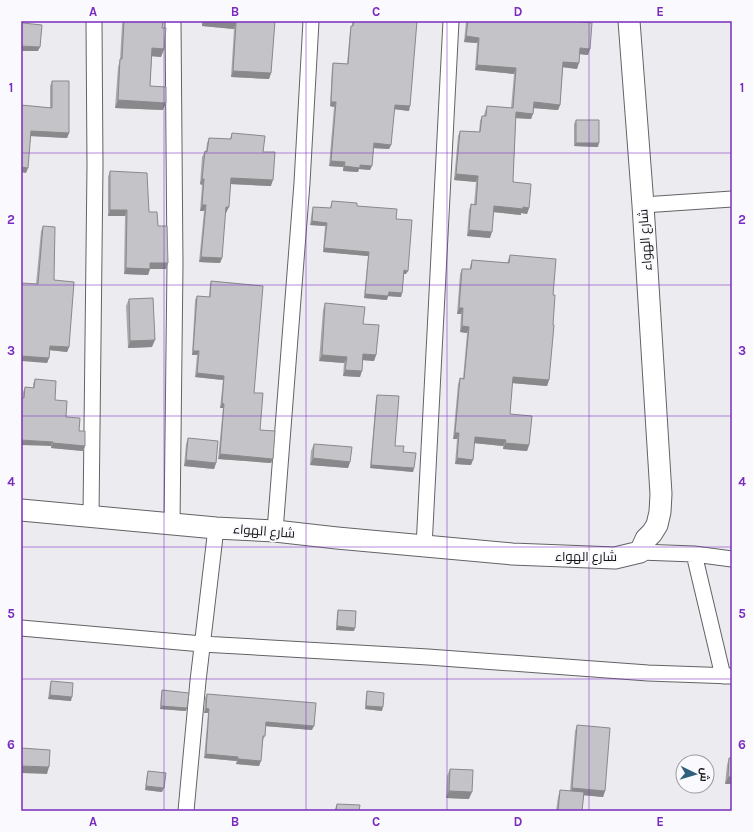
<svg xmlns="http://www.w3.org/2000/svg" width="753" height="832" viewBox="0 0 753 832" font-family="Karla,Cairo,sans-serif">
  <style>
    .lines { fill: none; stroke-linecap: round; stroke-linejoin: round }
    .street-casing { stroke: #636366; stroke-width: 17 }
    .secondary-casing { stroke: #636366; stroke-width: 23 }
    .street { stroke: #fff; stroke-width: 15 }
    .secondary { stroke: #fff; stroke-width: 21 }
    .wall { fill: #a9a9ac }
    .shaded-wall { fill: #89898c }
    .building { fill: #c4c4c8; stroke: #89898c }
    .grid { fill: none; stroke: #7b2cbf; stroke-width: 1; stroke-opacity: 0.55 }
    .labels { text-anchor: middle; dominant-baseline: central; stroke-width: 4; stroke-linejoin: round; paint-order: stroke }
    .street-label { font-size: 13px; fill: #141415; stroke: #faf9fd }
    .neatline { fill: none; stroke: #7b2cbf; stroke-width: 1.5 }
    .grid-label { font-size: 13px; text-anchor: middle; font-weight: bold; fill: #7b2cbf }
  </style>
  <rect width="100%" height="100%" fill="#ececf0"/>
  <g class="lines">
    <defs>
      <path id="street" d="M643 205 732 199
        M91 516 95 166 94 21
        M172 524 175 264 173 21
        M275 531 302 183 311 21
        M424 547 451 21
        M640 552 694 554 732 559
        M694 554 723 676
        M21 628 202 644 428 657 648 673 732 676
        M186 811 198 681 216 528"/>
      <path id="secondary" d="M21 510 216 528 275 531 337 538 512 554 615 558 640 552 646 539 652 533 657 525 660 512 661 494 643 205 629 21"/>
    </defs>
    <use href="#street" class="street-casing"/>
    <use href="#secondary" class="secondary-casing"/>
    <use href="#street" class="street"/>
    <use href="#secondary" class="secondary"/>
  </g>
  <path class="wall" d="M123 21H163L162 28 164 49 161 57 152 56 150 86 163 110 115 108 118 67 120 60 122 24Z
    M202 21H275L271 73 269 79 231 77 234 29 202 26Z
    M352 21H417L409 111 394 109 391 145 389 149 374 148 370 170 359 169 358 172 343 171V167L329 166 334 107 330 106 332 67 333 63 347 64 350 31 351 26H352Z
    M466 21H574L588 55 580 54 577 69 563 67 560 105 558 110 534 108 531 119 516 118 513 180 529 208 527 214 521 213V215L494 212 490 238 467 236 469 210 471 204 474 205 476 182 454 180 458 136 460 131 479 132 480 121 482 116H484L485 111 487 106 511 108 514 74 475 70 477 43 464 42Z
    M52 81 69 133 67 138 31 136 26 173 21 105 50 108V86Z
    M576 120 598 147 574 146V124Z
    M232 133 263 152 271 186 231 184 226 213H225L222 258 220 263 199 262 204 211H200L202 185 200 184 202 157 205 151H206L207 143 209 138 230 139Z
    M110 171 149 212 158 226 166 269H150L148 275 124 274 125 216H108V177Z
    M332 201 357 206 396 219 406 274H404L402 293 401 297 388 296 387 300 364 298 368 256 323 252 325 226 310 225 312 210 313 207 330 208Z
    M43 226 54 280 69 347 67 352 50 350 49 358 47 363 36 284 41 231Z
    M510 255 553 295V325L549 380 547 386 512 383 510 414 529 445 527 451 503 449V446L474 443 471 465 455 464 457 439H453L458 384 460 378 463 379 467 333 460 332 461 314H457L460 274 462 269H470V266L472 260 507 263Z
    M211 281 254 393 260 430 271 463 218 459 223 408H220L223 380 195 377 197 355H192L195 300 197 296 209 297 210 285Z
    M129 299 152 347 128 348 126 306Z
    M325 303 376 355 374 361 363 360 360 377 343 376 344 363 319 361 323 310Z
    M35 379 55 400 66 417 79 431 85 446 83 451 51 448V446L23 398V392L25 387 33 388V384Z
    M377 395 395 446 403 452 414 468 413 472 370 468 376 398Z
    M188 438 216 463 214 469 184 466 186 444Z
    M314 444 350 462 348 468 310 465 311 451Z
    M338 610 354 631 336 630 337 613Z
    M51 681 71 701 48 699 50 684Z
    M162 690 186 711 160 709 161 694Z
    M367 691 382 711 365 709 366 695Z
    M207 694 312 730 266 726 265 736 263 740 259 766 236 764 237 761 204 758 208 713H204L205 698Z
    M577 725 605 791 603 797 584 795 582 811H556L558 797 560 790 570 791 575 731Z
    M729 758H732V784H725L727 765Z
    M450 769 469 799 446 798 447 776Z
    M148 771 162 792 145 790 147 774Z
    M337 804 359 811H334Z"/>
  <path class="shaded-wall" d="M203 21H212L236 23 234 29 202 26Z
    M466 36 479 38 477 43 464 42Z
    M21 46 40 47 38 51H21Z
    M152 48 164 49 161 57 149 56Z
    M580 48 590 49 588 55 578 54Z
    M563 62 579 63 577 69 561 67Z
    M477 65 516 68 514 74 475 70Z
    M233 71 271 73 269 79 231 77Z
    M118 100 166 103 163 110 115 108Z
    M331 102H336L334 107 330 106Z
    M534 102 560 105 558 110 532 108Z
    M395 105 410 106 409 111 393 109Z
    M516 112 533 114 531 119 514 118Z
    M31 131 69 133 67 138 29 136Z
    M374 143 391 145 389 149 372 148Z
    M576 143H599L598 147 574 146Z
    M331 161 345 162 343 167 329 166Z
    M360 165 372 166 370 170 359 169 358 172 343 171 344 166Z
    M21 167 28 168 26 173 21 172Z
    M456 174 478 176 476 182 454 180Z
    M231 178 273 180 271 186 229 184Z
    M202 179H204L202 185 200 184Z
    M202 205H206L204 211H200Z
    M494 206 523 207 529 208 527 214 521 213V215L492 212Z
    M226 207H229L226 213H224Z
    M110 210H127L125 216H108Z
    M312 221 327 223 325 226 310 225Z
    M469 230 492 232 490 238 467 236Z
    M324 248 369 252 368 256 323 252Z
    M201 257 222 258 220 263 199 262Z
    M150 263H168L166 269H149H150L148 275 124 274 126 268Z
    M404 270 408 271 406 274H403Z
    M389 292 402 293 401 297 387 296Z
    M365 294 388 296 387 300 364 298Z
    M459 308H463L461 314H457Z
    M462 326 469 327 467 333 460 332Z
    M155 340 152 347 128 348 130 341Z
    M50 346 69 347 67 352 48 350Z
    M193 351H199L197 355H192Z
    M363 354 376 355 374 361 361 360Z
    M322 355 347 357 344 363 319 361Z
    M21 356 49 358 47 363 21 361Z
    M345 370 362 371 360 377 343 376Z
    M197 373 224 376 223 380 195 377Z
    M513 377 549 380 547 386 511 383Z
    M222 403 224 404 223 408H220Z
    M455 433H459L457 439H453Z
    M475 437 506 440 503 446 473 443Z
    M21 440 53 442 51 446 21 445Z
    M53 443 85 446 83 451 51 448Z
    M505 443 529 445 527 451 503 449Z
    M220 454 273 459 271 463 218 459Z
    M313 458 350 462 348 468 310 465Z
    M457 458 473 460 471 465 455 464Z
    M186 460 216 463 214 469 184 466Z
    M371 465 414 468 413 472 370 468Z
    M337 626 355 628 354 631 336 630Z
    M50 695 72 697 71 701 48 699Z
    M161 706 187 708 186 711 160 709Z
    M366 706 383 707 382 711 365 709Z
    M206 708 209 709 208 713H204Z
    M266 722 314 726 312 730 264 726Z
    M206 754 238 757 237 761 204 758Z
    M238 759 261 761 259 766 236 764Z
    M21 766 49 767 47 774 21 773Z
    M728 777H732V784H725Z
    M146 786 164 788 162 792 145 790Z
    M572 788 605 791 603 797 570 794Z
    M449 791 472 792 469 799 446 798Z"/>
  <path class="building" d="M21 21H23V23L42 25 40 47 21 46Z
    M124 21H163L162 28H166L164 49 152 48 150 86 166 87V103L118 100 120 59H122Z
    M212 21H275L271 73 233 71 236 23Z
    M354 21H417L410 106 395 105 391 145 374 143 372 166 360 165V168L344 166 345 162 331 161 336 102H331L333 63 348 64 351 26H353Z
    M468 21H574L592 23 590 49 580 48 579 63 563 62 560 105 534 102 533 114 516 112 513 180V182L531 184 529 208 523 207V209L494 206 492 232 469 230 471 204 476 205 478 176 456 174 460 131 480 132 482 116H486L487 106 513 108 516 68 477 65 479 38 466 36Z
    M52 81H69V133L31 131 28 168 21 167V105L52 108Z
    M576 120H599V143H576Z
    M232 133 265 136 263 152H275L273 180 231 178 229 207H226L222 258 201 257 206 205H202L204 179H202L205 151 207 152 209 138 231 139Z
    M110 171 147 173 149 212H157L158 226H167L168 263H150V269L126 268 127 210H110Z
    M332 201 357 203V206L397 209 396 219 412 220 408 271 404 270 402 293 389 292 388 296 365 294 369 252 324 248 327 223 312 221 313 207 331 208Z
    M43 226 55 227 54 280 74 282 69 347 50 346 49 358 21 356V283L38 284Z
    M510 255 556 259 553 295H555L553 325H554L549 380 513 377 510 414 532 416 529 445 505 443 506 440 475 437 473 460 457 458 459 433H455L460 378 464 379 469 327 462 326 463 308H459L462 269H471L472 260 509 263Z
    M211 281 263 286 254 393H263L260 430 275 431 273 459 220 454 224 404 222 403 224 376 197 373 199 351H193L197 296 210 297Z
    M153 298 155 340 130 341 129 299Z
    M325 303 365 307 363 324 379 325 376 355 363 354 362 371 345 370 347 357 322 355Z
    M35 379 56 381 55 400 67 401 66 417 80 418 79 431H85V446L53 443V442L21 440V398H24L25 387 34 388Z
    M377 395 399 396 395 446H404L403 452 416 453 414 468 371 465Z
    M188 438 218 441 216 463 186 460Z
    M314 444 352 447 350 462 313 458Z
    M338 610 356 611 355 628 337 626Z
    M51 681 73 683 72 697 50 695Z
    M162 690 189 693 187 708 161 706Z
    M367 691 384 693 383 707 366 706Z
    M207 694 316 703 314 726 266 722 265 736H263L261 761 238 759V757L206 754 209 709 206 708Z
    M577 725 610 728 605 791 572 788Z
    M21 748 50 750 49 767 21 766Z
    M729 758H732V777H728Z
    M450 769 473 770 472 792 449 791Z
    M148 771 166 773 164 788 146 786Z
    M560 790 584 792 582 811H558Z
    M337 804 360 805 359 811H336Z"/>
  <path class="grid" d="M164 21V811M306 21V811M447 21V811M589 21V811M21 153H732M21 285H732M21 416H732M21 547H732M21 679H732"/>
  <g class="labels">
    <g class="street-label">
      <text transform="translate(645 240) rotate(-94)">شارع الهواء</text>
      <text transform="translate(264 531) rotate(4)">شارع الهواء</text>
      <text x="586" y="556">شارع الهواء</text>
    </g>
  </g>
  <rect width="753" height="832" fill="none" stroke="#faf9fd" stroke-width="44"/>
  <g transform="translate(695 774) rotate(95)"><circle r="19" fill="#faf9fd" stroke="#9e9da0"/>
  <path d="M0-3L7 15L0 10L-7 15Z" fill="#2e5f7d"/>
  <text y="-6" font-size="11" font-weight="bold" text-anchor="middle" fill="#141415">ش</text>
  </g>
  <rect x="22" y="22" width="709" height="788" class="neatline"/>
  <g class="grid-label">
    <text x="93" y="16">A</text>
    <text x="235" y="16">B</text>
    <text x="376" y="16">C</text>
    <text x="518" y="16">D</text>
    <text x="660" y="16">E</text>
    <text x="11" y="92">1</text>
    <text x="742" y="92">1</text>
    <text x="11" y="224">2</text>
    <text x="742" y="224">2</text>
    <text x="11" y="355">3</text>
    <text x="742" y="355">3</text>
    <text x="11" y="486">4</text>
    <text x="742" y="486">4</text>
    <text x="11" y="618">5</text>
    <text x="742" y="618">5</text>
    <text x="11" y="749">6</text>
    <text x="742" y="749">6</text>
    <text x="93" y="826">A</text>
    <text x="235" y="826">B</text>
    <text x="376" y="826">C</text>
    <text x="518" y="826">D</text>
    <text x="660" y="826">E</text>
  </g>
</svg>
